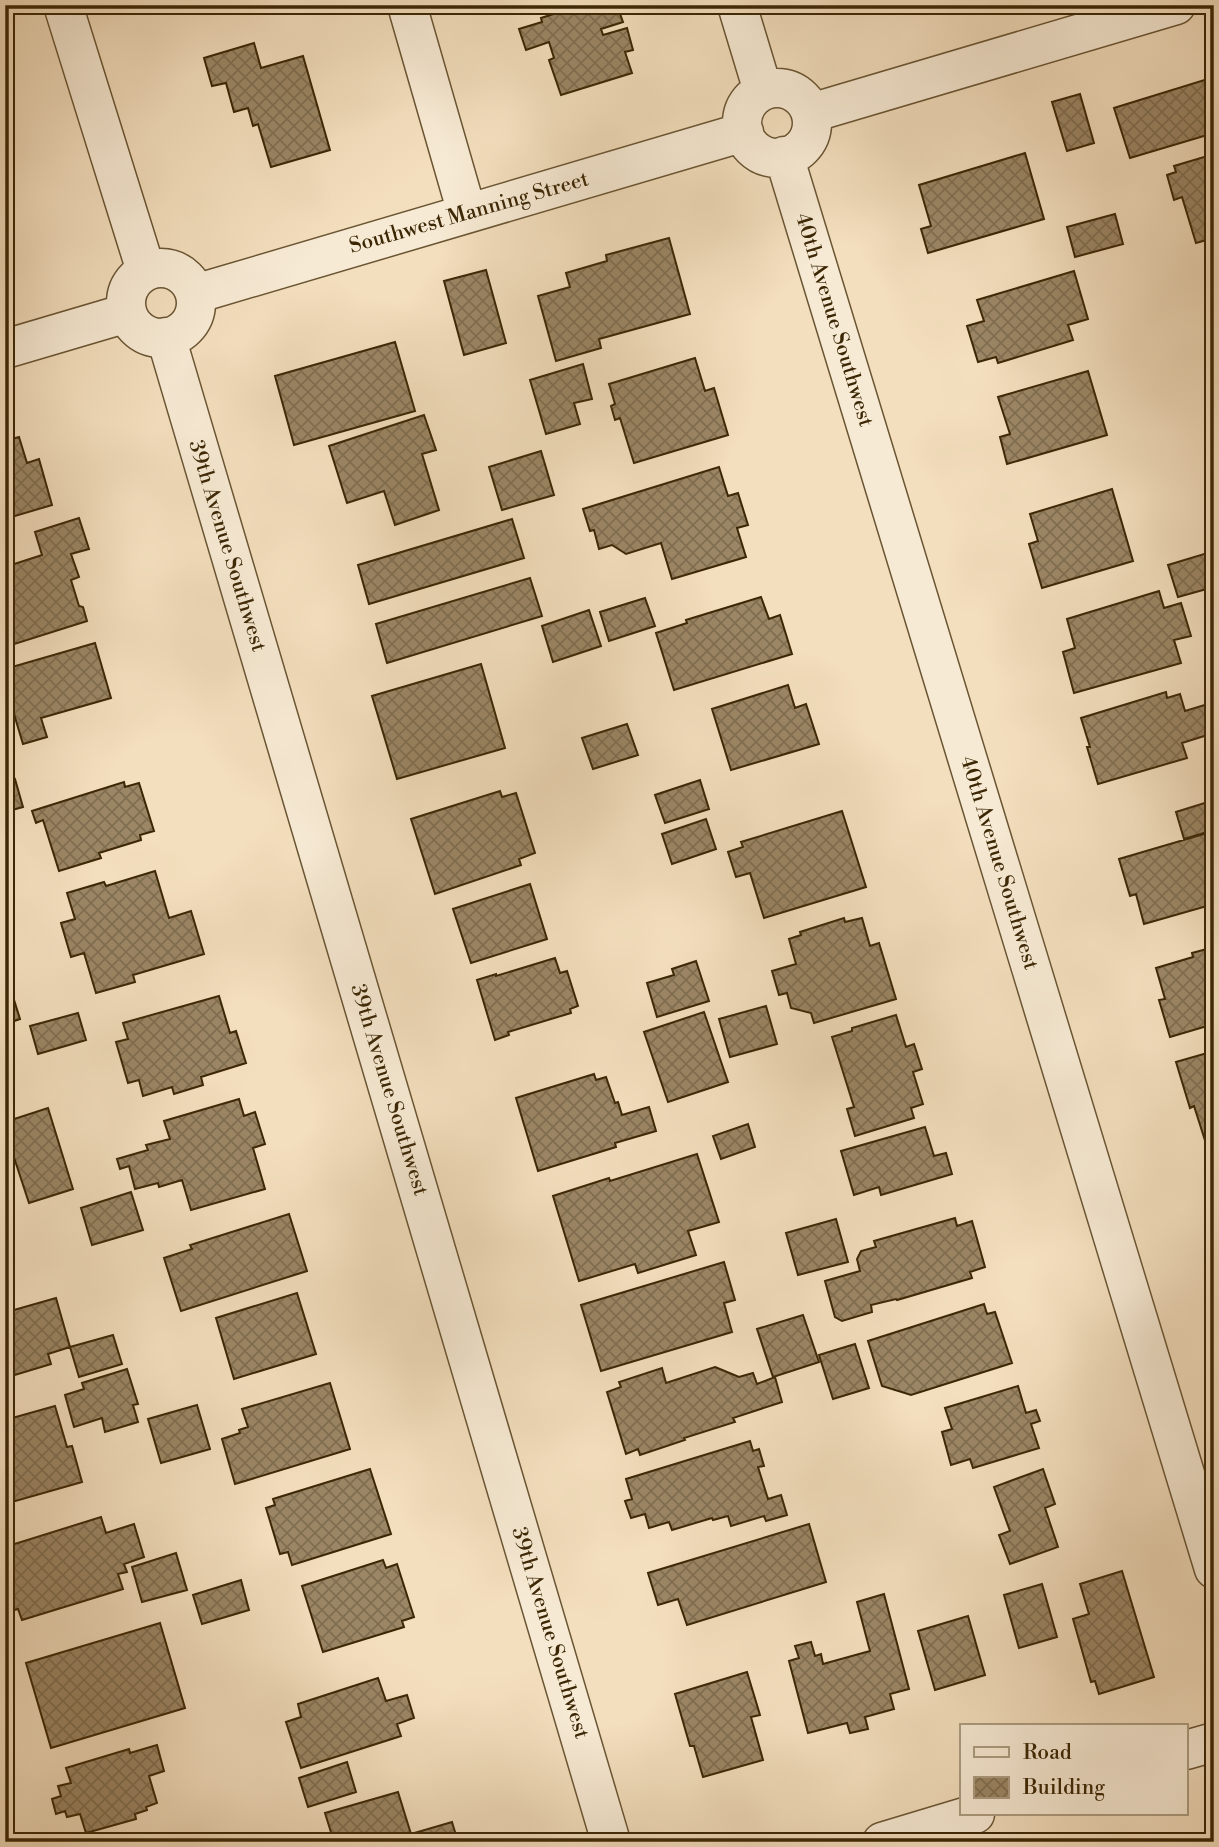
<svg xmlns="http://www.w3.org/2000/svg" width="1219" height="1847" viewBox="0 0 1219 1847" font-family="'Libre Bodoni',serif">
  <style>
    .building { fill: url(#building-cross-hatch); stroke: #3c2705; stroke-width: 2 }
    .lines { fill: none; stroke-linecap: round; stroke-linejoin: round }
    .minor-casing { stroke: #6a5533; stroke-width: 41 }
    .minor { stroke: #f7ead4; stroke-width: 38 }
    .labels { text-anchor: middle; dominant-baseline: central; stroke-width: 6; stroke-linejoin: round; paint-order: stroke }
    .street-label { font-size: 21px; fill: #3c2705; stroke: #f7ead4 }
  </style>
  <defs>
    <pattern id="building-cross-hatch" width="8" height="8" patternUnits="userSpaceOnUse" patternTransform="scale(1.75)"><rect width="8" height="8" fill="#9b8665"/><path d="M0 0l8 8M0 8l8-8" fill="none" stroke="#806e51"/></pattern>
  </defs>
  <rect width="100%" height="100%" fill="#f3debd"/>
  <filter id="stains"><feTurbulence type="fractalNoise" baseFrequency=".00286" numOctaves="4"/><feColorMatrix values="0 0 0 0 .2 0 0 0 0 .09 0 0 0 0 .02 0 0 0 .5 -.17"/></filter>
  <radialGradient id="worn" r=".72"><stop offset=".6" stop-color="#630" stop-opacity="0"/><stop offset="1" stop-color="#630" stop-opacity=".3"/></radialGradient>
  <path class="building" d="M582 5H617L623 22 601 29 603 35 627 28 633 50 625 52 632 73 561 95 549 60 554 58 549 42 526 50 519 29 542 22 541 18Z
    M254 43 261 68 303 56 330 150 271 167 258 124 253 126 248 108 234 112 226 83 212 86 204 58Z
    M1214 77V133L1130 158 1114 108Z
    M1080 94 1094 143 1067 151 1052 102Z
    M1025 153 1044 219 928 253 921 229 931 226 919 185Z
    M1214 154V238L1196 243 1182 197 1174 200 1167 175 1176 172 1174 166Z
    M1115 214 1123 244 1075 257 1067 227Z
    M669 238 690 314 599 339 601 348 556 361 538 296 570 287 566 273 607 261 606 255Z
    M486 270 506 343 464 355 444 281Z
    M1074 271 1088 319 1068 325 1073 340 998 363 996 357 978 362 967 326 984 321 977 300Z
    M395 342 415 411 294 445 275 376Z
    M695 358 705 391 714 388 728 435 634 463 620 418 615 420 611 406 615 404 609 384Z
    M583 364 592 399 574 403 580 424 546 434 530 380Z
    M1088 371 1107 435 1007 464 1000 437 1010 434 998 397Z
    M424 415 436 450 422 454 439 510 395 525 384 491 347 503 329 446Z
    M19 437 27 463 39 459 52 505 5 519V441Z
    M541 451 554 495 502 510 489 467Z
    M719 467 728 496 738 493 748 525 737 528 746 557 672 579 661 543 626 554 612 545 599 549 594 530 590 531 583 509Z
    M1112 489 1133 561 1042 588 1029 544 1038 541 1030 514Z
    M79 518 89 549 71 554 79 577 71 580 79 606 83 607 87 621 5 647V567L42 555 35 532Z
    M512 519 524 558 369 604 358 565Z
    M1214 551V587L1178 597 1168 565Z
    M530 578 542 616 387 663 376 624Z
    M1159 591 1164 608 1181 603 1191 636 1174 640 1181 663 1074 693 1063 652 1075 648 1067 619Z
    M761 597 769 619 780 615 792 654 674 690 656 633 687 623 686 620Z
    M645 598 655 626 609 641 600 612Z
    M589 610 601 646 553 662 542 626Z
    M95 643 111 698 41 718 47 737 23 744 5 684V669Z
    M481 664 505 748 397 779 372 696Z
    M788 685 795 708 806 704 819 744 731 770 712 709Z
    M1166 692 1167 698 1180 694 1185 711 1208 704 1214 723V733L1182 743 1187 758 1098 784 1087 747H1090L1081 718Z
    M627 724 638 755 593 769 582 738Z
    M15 779 23 807 5 812V782Z
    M700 780 709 809 665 823 655 795Z
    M124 782 125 787 139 783 154 831 140 835 141 840 99 853 101 858 59 871 43 820 36 823 32 811Z
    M500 791 502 797 516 793 535 853 519 859 521 865 435 894 411 819Z
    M1214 800V830L1184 839 1176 812Z
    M842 811 866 887 764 918 750 873 736 877 728 852 743 847 741 842Z
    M706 819 716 849 672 864 662 834Z
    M1214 831V904L1144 924 1136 894 1130 896 1119 859Z
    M155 871 169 918 191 911 204 954 133 975 135 982 96 993 84 953 71 957 61 923 75 919 67 893 104 882 106 886Z
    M530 884 547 939 471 963 453 909Z
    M844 918 845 922 862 918 870 946 879 943 896 999 814 1023 811 1013 791 1008 787 993 779 995 772 971 796 964 789 939 801 935 800 932Z
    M1214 947V1024L1170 1037 1159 1000 1165 999 1156 968 1193 957 1192 953Z
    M555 958 560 973 567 971 578 1006 570 1009 571 1013 508 1032 509 1035 495 1040 477 980 496 974V976Z
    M696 961 709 1001 657 1017 647 983 674 975 672 969Z
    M10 987 20 1019 5 1024V989Z
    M219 996 230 1033 236 1031 246 1063 201 1077 203 1085 174 1094 172 1087 143 1096 139 1080 128 1083 116 1042 128 1039 123 1023Z
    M766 1006 777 1044 730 1057 719 1019Z
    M704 1012 728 1082 668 1102 644 1032Z
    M78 1013 86 1040 38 1054 30 1026Z
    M896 1015 906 1047 914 1044 922 1069 913 1072 923 1104 911 1108 914 1118 855 1136 847 1109 854 1107 832 1037 852 1031V1028Z
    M1214 1051V1151L1209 1153 1194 1106 1190 1108 1176 1062Z
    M594 1074 596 1080 606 1077 615 1103 618 1102 622 1115 649 1107 656 1131 615 1143 616 1147 538 1171 516 1098Z
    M239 1099 244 1116 255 1112 265 1144 253 1148 265 1189 191 1210 182 1180 159 1187 158 1183 135 1189 129 1166 120 1169 117 1159 148 1150 146 1145 170 1139 164 1121Z
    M48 1108 73 1189 29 1203 5 1130V1122Z
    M748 1124 755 1147 721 1159 713 1136Z
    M925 1127 934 1156 946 1153 952 1174 881 1195 879 1187 854 1195 841 1151Z
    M697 1154 719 1222 688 1231 696 1255 638 1273 635 1264 579 1281 553 1196 609 1178 610 1181Z
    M131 1192 143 1230 92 1245 81 1208Z
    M289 1214 307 1271 181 1311 164 1258 192 1249 190 1245Z
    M955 1218 957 1226 972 1221 985 1267 970 1272 972 1278 897 1300 896 1299 871 1305 872 1312 842 1321 835 1317 825 1281 860 1271 857 1259 861 1251 876 1247 874 1241Z
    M836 1219 848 1262 798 1275 786 1233Z
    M724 1262 735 1300 724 1303 732 1332 601 1371 581 1305Z
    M297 1293 316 1354 234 1379 216 1318Z
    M11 1298 14 1310 56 1298 70 1347 48 1354 51 1364 5 1378V1300Z
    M984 1304 987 1314 995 1312 1012 1363 911 1395 882 1386 868 1341Z
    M803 1315 819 1362 773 1377 757 1329Z
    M113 1335 122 1364 79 1377 70 1347Z
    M855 1344 869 1388 833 1399 819 1355Z
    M715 1367 739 1377 753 1373 757 1384 775 1377 782 1402 733 1418 735 1422 684 1438 685 1440 640 1455 638 1449 626 1454 607 1392 621 1387 619 1382 662 1368 666 1383Z
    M127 1369 138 1404 133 1405 138 1422 105 1432 102 1418 74 1427 65 1395 84 1389 82 1383Z
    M330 1383 350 1449 235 1484 222 1439 240 1433 239 1430 248 1427 242 1409Z
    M1018 1386 1026 1413 1036 1410 1040 1421 1031 1424 1039 1448 973 1468 970 1459 951 1465 942 1432 952 1429 945 1408Z
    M197 1405 210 1449 161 1463 148 1419Z
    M55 1406 67 1447 72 1446 82 1482 5 1504V1420Z
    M750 1441 753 1451 759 1449 764 1466 758 1467 768 1499 781 1495 787 1515 766 1521 764 1516 731 1526 728 1516 713 1520 712 1518 672 1530 669 1522 649 1528 645 1514 631 1518 625 1501 632 1499 626 1479Z
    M370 1469 391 1534 292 1565 288 1552 280 1554 266 1508 275 1505 273 1499Z
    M1043 1469 1055 1504 1045 1508 1058 1547 1010 1564 999 1535 1010 1531 994 1487Z
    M101 1517 106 1533 134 1524 144 1557 124 1564 127 1572 118 1574 123 1589 22 1620 18 1609 7 1612 5 1605V1547Z
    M809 1524 826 1582 687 1625 678 1599 658 1605 648 1573Z
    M176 1553 187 1590 142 1602 132 1567Z
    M383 1560 386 1568 397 1564 414 1617 402 1621 404 1627 323 1652 302 1586Z
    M1122 1571 1154 1677 1099 1694 1095 1681 1091 1682 1073 1619 1089 1614 1080 1584Z
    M241 1580 249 1610 202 1624 193 1595Z
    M1042 1584 1057 1637 1019 1648 1004 1595Z
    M884 1594 909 1689 890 1694 894 1709 865 1717 868 1729 850 1733 847 1723 808 1733 789 1661 799 1658 795 1646 811 1642 815 1656 821 1654 823 1664 870 1651 857 1602Z
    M968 1616 985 1675 935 1690 918 1631Z
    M160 1623 185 1708 51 1748 26 1663Z
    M747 1672 760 1715 751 1717 763 1760 703 1777 694 1746H690L675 1694Z
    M378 1678 386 1701 407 1695 414 1718 397 1724 401 1736 301 1768 286 1722 301 1717 298 1704Z
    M157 1745 164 1771 149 1776 157 1803 146 1807 147 1810 135 1814 136 1819 86 1833 80 1814 67 1817 65 1811 56 1814 52 1799 61 1796 58 1786 71 1783 66 1768 129 1749 130 1753Z
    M347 1762 356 1792 308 1807 299 1778Z
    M398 1792 411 1834 452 1822 458 1842H334L325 1813Z"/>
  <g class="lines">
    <defs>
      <path id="minor" d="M63 5 146 271
        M407 5 467 213
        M737 5 763 91
        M742 123a35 35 0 1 1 70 0a35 35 0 1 1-70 0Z
        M811 113 1176 5
        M784 156 1214 1569
        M126 303a35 35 0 1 1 70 0a35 35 0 1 1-70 0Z
        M195 294 744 132
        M166 337 611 1842
        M5 349 127 313
        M1186 1750 1214 1742
        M882 1842 975 1814"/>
    </defs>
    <use href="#minor" class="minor-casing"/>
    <use href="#minor" class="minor"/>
  </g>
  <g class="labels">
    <g class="street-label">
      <text transform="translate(469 213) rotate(-16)">Southwest Manning Street</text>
      <text transform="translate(834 320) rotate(73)">40th Avenue Southwest</text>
      <text transform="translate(227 546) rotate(73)">39th Avenue Southwest</text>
      <text transform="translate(999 863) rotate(73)">40th Avenue Southwest</text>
      <text transform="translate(389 1090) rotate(73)">39th Avenue Southwest</text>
      <text transform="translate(550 1633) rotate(73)">39th Avenue Southwest</text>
    </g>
  </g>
  <rect width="1219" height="1847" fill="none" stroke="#f3debd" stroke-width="28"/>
  <rect x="7" y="7" width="1205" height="1833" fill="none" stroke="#3c2705" stroke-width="3.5"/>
  <rect x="14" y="14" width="1191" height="1819" fill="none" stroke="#3c2705" stroke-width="2"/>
  <rect x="960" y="1724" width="228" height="91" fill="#f7ead4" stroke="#ac9c81" stroke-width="2"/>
  <rect x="974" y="1747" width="35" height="10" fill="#f7ead4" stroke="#ac9c81" stroke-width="2"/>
  <text x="1023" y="1759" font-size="21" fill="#3c2705">Road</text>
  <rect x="974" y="1777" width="35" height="21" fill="url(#building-cross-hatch)" stroke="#ac9c81" stroke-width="2"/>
  <text x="1023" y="1794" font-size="21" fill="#3c2705">Building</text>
  <rect width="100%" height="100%" filter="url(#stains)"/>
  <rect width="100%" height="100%" fill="url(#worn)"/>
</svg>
